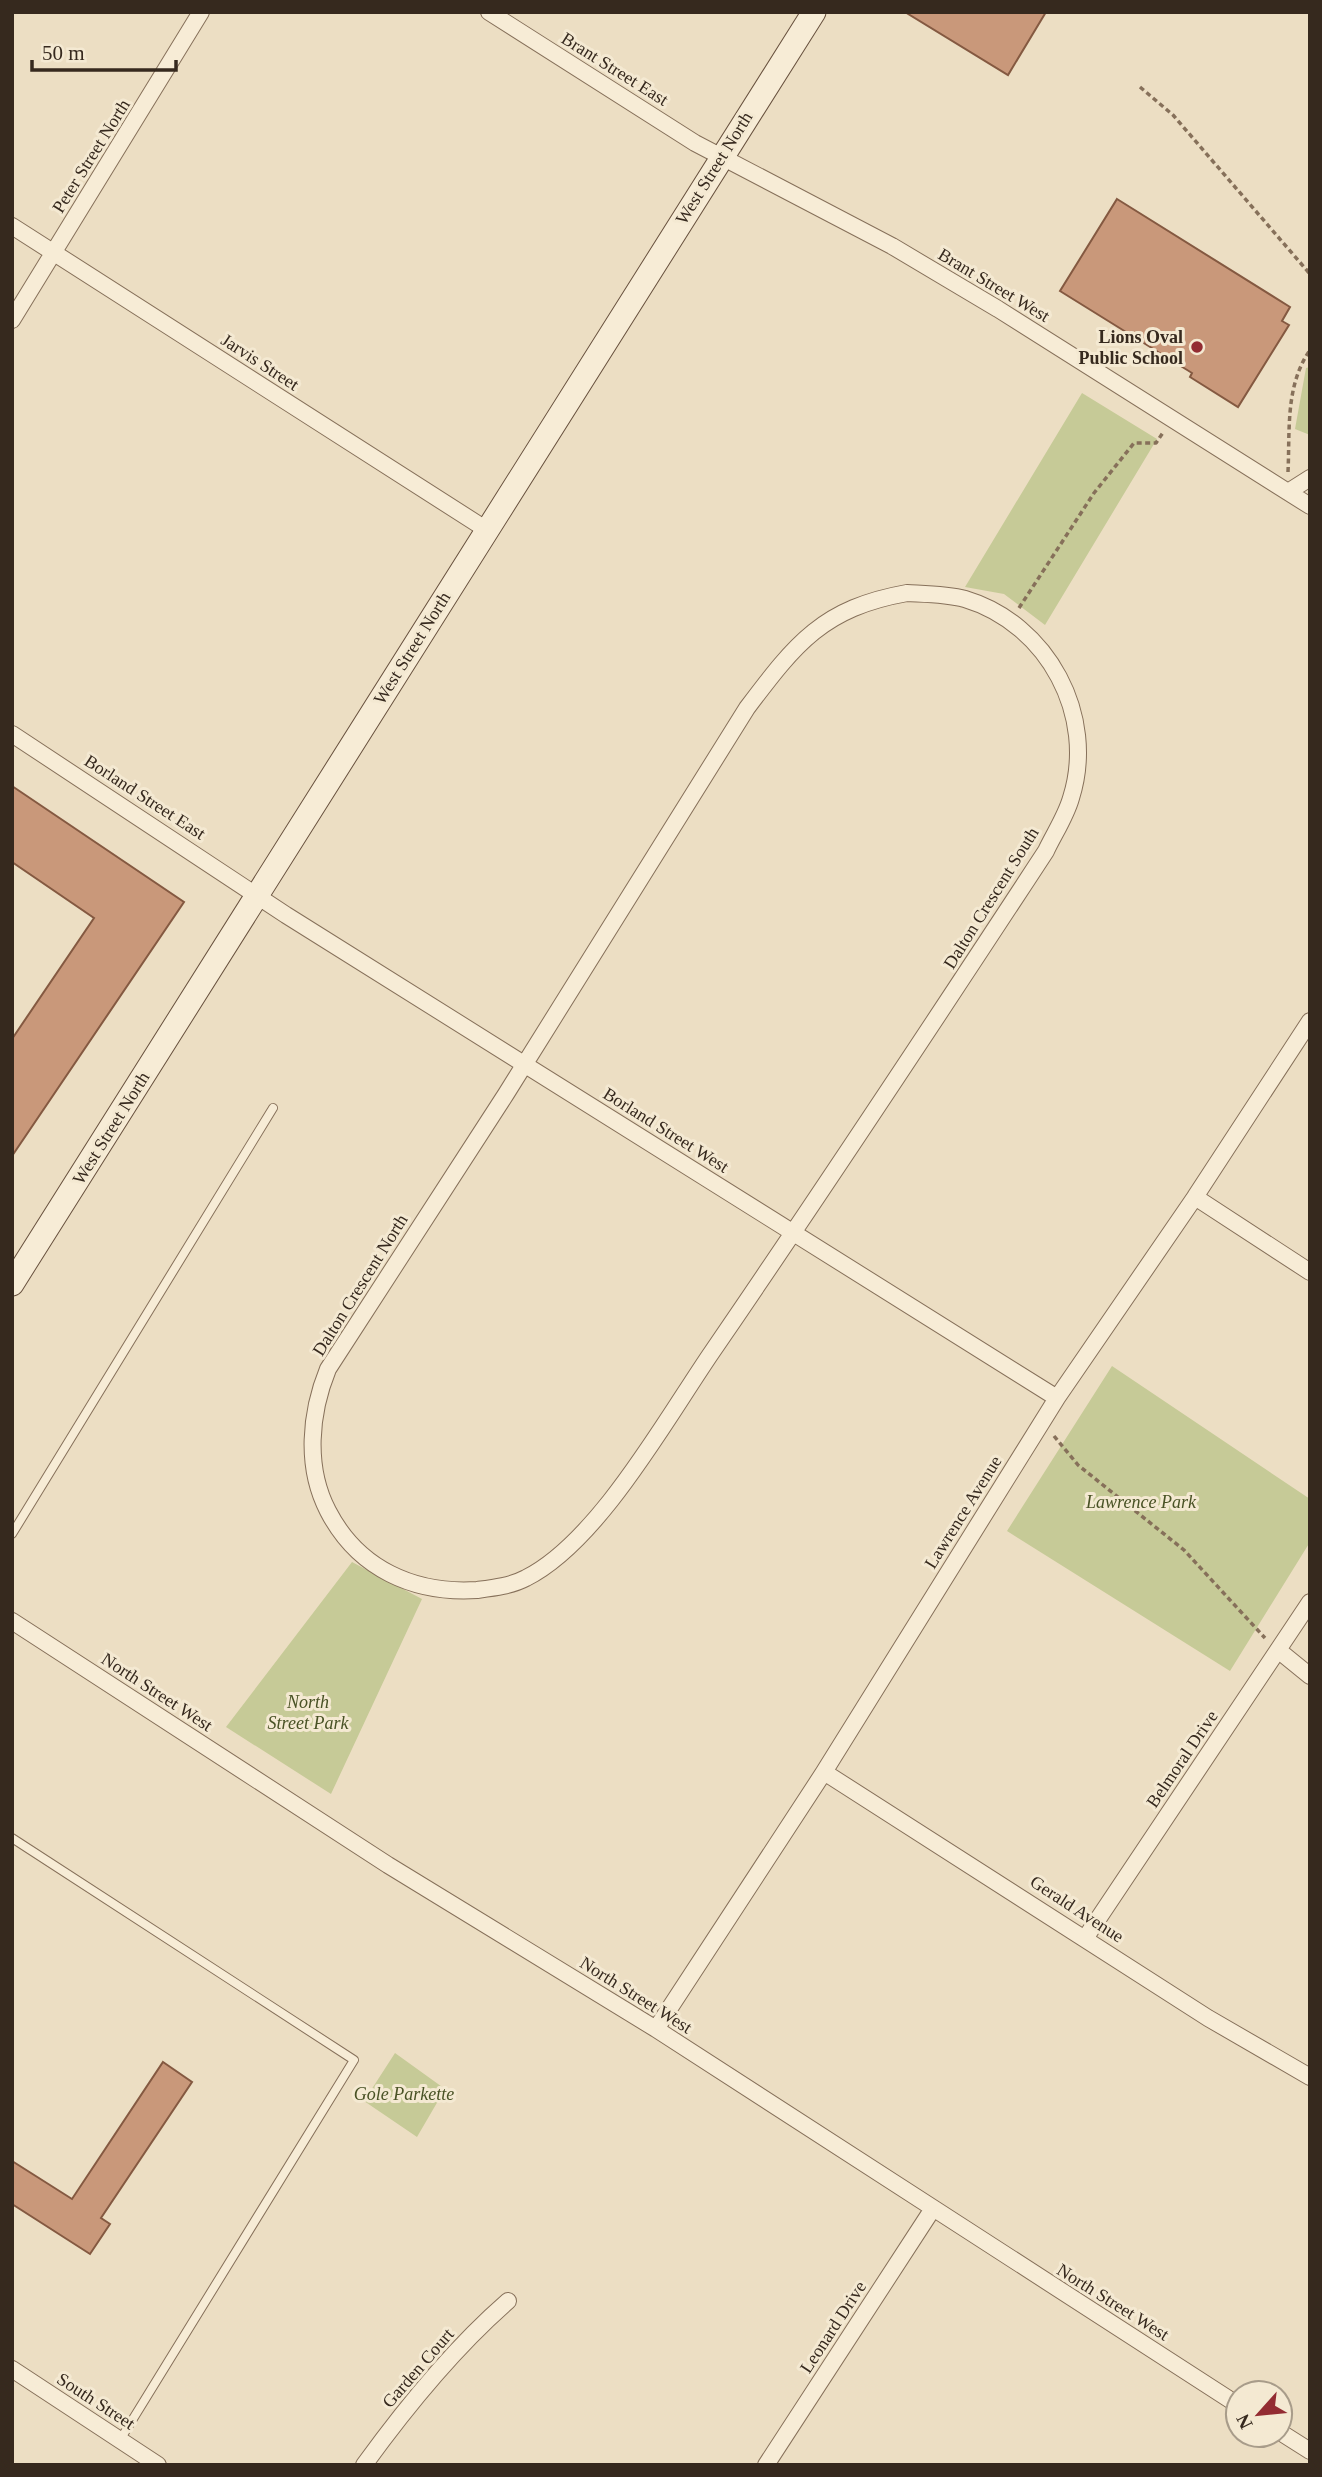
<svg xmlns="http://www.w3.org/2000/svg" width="1322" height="2477" viewBox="0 0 1322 2477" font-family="Georgia,serif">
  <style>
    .green { fill: #c6ca97 }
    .building { fill: #c9987a; stroke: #845941; stroke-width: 2 }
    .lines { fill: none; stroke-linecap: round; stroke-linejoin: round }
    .lane-casing { stroke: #86705a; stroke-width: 10 }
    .street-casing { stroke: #86705a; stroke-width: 18 }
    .secondary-casing { stroke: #68513e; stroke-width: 25 }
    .path { stroke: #86705a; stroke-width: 3.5; stroke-dasharray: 5 3.5; stroke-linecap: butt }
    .lane { stroke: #f7ecd6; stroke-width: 8 }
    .street { stroke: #f7ecd6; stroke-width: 16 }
    .secondary { stroke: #f7ecd6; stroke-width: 23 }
    .poi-dot { fill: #932c32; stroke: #f4e9d2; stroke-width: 2.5 }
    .labels { text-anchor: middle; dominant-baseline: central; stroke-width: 6; stroke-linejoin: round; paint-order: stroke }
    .street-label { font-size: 18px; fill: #36291e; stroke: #f4e9d2 }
    .poi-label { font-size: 18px; font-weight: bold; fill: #36291e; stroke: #f4e9d2; text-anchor: end }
    .park-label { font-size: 18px; font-style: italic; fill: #495225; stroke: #f4e9d2 }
  </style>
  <rect width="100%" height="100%" fill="#ecdec3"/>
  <path class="green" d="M1310 367V435L1295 429 1306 368Z
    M1082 393 1157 439 1045 625 1004 594 965 587Z
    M1112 1366 1310 1499V1542L1230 1671 1007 1531Z
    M352 1562 422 1599 331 1794 226 1727Z
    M395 2053 445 2089 417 2137 364 2101Z"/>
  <path class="building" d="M905 12H1046L1008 75Z
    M1117 199 1290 307 1282 321 1289 325 1238 407 1190 377 1192 373 1060 291Z
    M12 786 184 902 12 1156V1039L94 918 12 862Z
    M163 2062 192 2082 101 2218 110 2224 90 2254 12 2204V2161L72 2199Z"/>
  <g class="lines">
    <defs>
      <path id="lane" d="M12 1534 273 1108
        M12 1838 354 2060 120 2440"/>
      <path id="street" d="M489 12 695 143 892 246 998 309 1310 506
        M12 226 487 530
        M12 320 201 12
        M1288 492 1310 478
        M907 593C927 594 947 594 965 599 1048 624 1097 716 1071 798 1066 816 1054 834 1046 851 936 1019 825 1187 712 1352 666 1419 598 1542 526 1578 511 1586 493 1588 477 1590 414 1594 358 1569 328 1511 305 1467 310 1413 328 1369L506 1094 747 708C796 643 823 608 907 593Z
        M12 734 286 915 1057 1398
        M1195 1197 1310 1272
        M12 1621 388 1865 656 2029 1238 2405
        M1278 1650 1310 1676
        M824 1772 1208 2018 1310 2077
        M1086 1937 1310 1602
        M656 2029 824 1772 1057 1398 1195 1197 1310 1021
        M12 2369 158 2465
        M1280 2432 1310 2451
        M364 2465C406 2407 454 2348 508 2301
        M766 2465 932 2210"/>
      <path id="secondary" d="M12 1284 814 12"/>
    </defs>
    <use href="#lane" class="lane-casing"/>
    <use href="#street" class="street-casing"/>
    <use href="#secondary" class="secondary-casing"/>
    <path class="path" d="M1140 87 1173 115 1310 274
      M1288 472C1290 430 1285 386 1310 350
      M1019 608 1094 493 1134 443H1156L1164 431
      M1054 1436 1078 1465 1184 1550 1265 1638"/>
    <use href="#lane" class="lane"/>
    <use href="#street" class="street"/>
    <use href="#secondary" class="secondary"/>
  </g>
  <circle class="poi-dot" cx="1197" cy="347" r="7"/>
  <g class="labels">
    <g class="street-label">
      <text transform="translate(615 69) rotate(32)">Brant Street East</text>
      <text transform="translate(91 156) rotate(-58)">Peter Street North</text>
      <text transform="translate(714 168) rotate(-58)">West Street North</text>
      <text transform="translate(994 285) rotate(31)">Brant Street West</text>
      <text transform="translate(260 362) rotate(33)">Jarvis Street</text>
      <text transform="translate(412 648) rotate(-58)">West Street North</text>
      <text transform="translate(145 797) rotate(33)">Borland Street East</text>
      <text transform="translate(991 898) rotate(-58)">Dalton Crescent South</text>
      <text transform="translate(111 1128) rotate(-58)">West Street North</text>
      <text transform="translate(666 1130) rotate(32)">Borland Street West</text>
      <text transform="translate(360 1285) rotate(-58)">Dalton Crescent North</text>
      <text transform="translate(963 1512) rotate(-58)">Lawrence Avenue</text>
      <text transform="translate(157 1692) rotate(33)">North Street West</text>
      <text transform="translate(1182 1759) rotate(-56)">Belmoral Drive</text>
      <text transform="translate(1077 1909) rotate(33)">Gerald Avenue</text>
      <text transform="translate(636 1995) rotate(32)">North Street West</text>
      <text transform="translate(1113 2302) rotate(32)">North Street West</text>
      <text transform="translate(833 2327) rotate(-57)">Leonard Drive</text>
      <text transform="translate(418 2368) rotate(-49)">Garden Court</text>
      <text transform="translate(96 2401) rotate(33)">South Street</text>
    </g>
    <g class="poi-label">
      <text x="1183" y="337">Lions Oval<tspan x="1183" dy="21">Public School</tspan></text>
    </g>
    <g class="park-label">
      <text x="1141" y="1502">Lawrence Park</text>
      <text x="308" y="1702">North<tspan x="308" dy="21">Street Park</tspan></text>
      <text x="404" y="2094">Gole Parkette</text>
    </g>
  </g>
  <rect width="1322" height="2477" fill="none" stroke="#36291e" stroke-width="28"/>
  <g transform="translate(1259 2414) rotate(243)"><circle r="33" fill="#f4e9d2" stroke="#a89c8a" stroke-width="2"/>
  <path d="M0-5L12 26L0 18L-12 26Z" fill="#932c32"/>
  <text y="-10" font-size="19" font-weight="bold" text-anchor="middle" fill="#36291e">N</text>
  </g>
  <path d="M32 60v10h144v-10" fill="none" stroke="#36291e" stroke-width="3.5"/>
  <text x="42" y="60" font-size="21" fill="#36291e" stroke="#f4e9d2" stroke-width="5" paint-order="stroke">50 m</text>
</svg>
